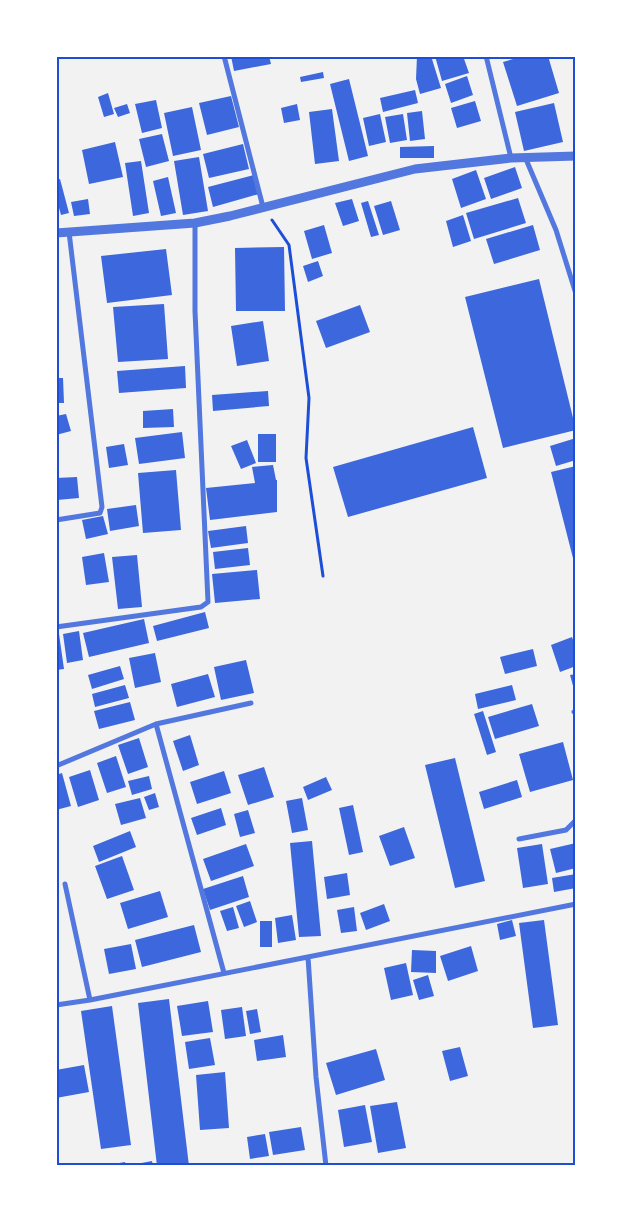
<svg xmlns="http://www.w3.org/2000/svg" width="632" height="1222" viewBox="0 0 632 1222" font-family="Arial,sans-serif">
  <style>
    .building { fill: #3d67dc }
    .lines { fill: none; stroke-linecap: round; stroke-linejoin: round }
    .path { stroke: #1d4ed8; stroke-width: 3 }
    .minor { stroke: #5277de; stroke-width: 5 }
    .tertiary { stroke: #5277de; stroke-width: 9 }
    .neatline { fill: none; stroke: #1d4ed8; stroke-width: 2 }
  </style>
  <rect width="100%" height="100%" fill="#f2f2f2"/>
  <path class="building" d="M231 56H269L271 64 234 71Z
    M417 56H431L441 88 420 94 416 79Z
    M435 56H463L469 73 442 81Z
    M523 56H548L559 93 517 106 503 62Z
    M323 72 324 78 301 82 300 77Z
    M467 76 473 95 451 103 445 84Z
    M349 79 368 156 349 161 330 84Z
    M415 90 418 103 383 112 380 98Z
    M108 93 114 114 104 117 98 97Z
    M231 96 239 127 207 135 199 103Z
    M156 100 162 128 142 133 135 104Z
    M475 101 481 121 457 128 451 108Z
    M554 103 563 142 524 151 515 112Z
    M127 104 130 113 118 117 114 108Z
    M297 104 300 120 284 123 281 108Z
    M192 107 201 150 173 156 164 113Z
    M332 109 339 161 315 164 309 112Z
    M422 111 425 139 410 141 407 113Z
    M380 114 386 142 369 146 363 118Z
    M403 114 407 140 390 143 385 117Z
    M162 134 169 161 146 167 139 139Z
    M115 142 123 177 89 184 82 150Z
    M243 144 249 169 209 178 203 154Z
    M434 146V158H400V147Z
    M199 157 208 211 183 215 174 161Z
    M141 161 149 213 133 216 125 163Z
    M515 167 522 188 491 199 484 178Z
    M476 170 486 199 461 208 452 179Z
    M254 175 259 194 213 207 208 187Z
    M168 177 176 213 161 216 153 181Z
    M60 179 69 213 61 215 56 197V180Z
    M518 198 526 223 474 239 466 213Z
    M88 199 90 214 74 216 71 202Z
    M352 199 359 221 343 226 335 203Z
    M368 201 379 235 371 237 361 203Z
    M391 201 400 230 383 235 374 206Z
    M463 215 471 241 453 247 446 221Z
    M324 225 332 253 312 259 304 231Z
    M533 225 540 250 494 264 486 239Z
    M284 247 285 311H236L235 248Z
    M166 249 172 295 107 303 101 256Z
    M318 261 323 276 308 282 303 266Z
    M539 279 576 430 503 448 465 297Z
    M164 304 168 359 118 362 113 307Z
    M360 305 370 332 326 348 316 321Z
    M263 321 269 361 237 366 231 326Z
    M56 331H59V355H56Z
    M185 366 186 388 119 393 117 371Z
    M56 378H63L64 403H56Z
    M268 391 269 406 213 411 212 395Z
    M173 409 174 427 143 428V411Z
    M66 414 71 431 56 435V416Z
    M473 427 487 478 348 517 333 467Z
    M182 432 185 458 139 464 135 438Z
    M258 434H276V462H258Z
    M576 438V460L556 466 550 446Z
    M247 440 256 463 241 469 231 446Z
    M124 444 128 465 109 468 106 447Z
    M273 465 276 480H277V512L210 520 206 488 255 483 252 467Z
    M576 466V566H575L551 472Z
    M176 470 181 530 143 533 138 473Z
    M77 477 79 498 57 500 56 478Z
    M136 505 139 526 110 531 107 509Z
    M103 516 108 534 86 539 82 520Z
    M246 526 248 543 211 548 208 531Z
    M248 548 250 565 215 569 213 552Z
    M104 553 109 582 86 585 82 557Z
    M137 555 142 607 118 609 112 557Z
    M257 570 260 599 215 603 212 574Z
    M205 612 209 628 157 641 153 626Z
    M144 619 149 643 89 657 83 633Z
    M79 631 83 660 67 663 63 634Z
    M56 634H59L64 669 56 670Z
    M572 637 576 648V666L560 672 551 645Z
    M533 649 537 666 505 674 500 657Z
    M155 653 161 682 135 688 129 658Z
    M246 660 254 693 221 700 214 667Z
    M120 666 124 679 92 689 88 675Z
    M208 674 215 697 177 707 171 684Z
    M576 674V693H575L570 675Z
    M125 685 129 698 95 707 92 694Z
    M512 685 516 700 478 709 475 694Z
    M130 702 135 720 99 729 94 711Z
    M532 704 539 726 495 739 488 717Z
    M483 711 496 752 487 755 474 714Z
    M190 735 199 765 183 771 173 741Z
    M139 738 148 767 128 774 118 745Z
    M563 742 573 780 530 792 519 754Z
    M116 756 126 787 107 793 97 763Z
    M455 758 485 881 455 888 425 765Z
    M264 767 274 797 248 805 238 775Z
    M90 770 99 800 78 807 69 777Z
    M224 771 231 793 197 804 190 782Z
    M62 773 71 806 56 810V775Z
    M149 776 152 789 132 795 128 781Z
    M326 777 332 790 308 800 303 787Z
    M517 780 522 797 484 809 479 792Z
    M155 793 159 807 149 810 144 797Z
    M140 798 146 818 121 825 115 804Z
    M302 798 308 830 292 833 286 801Z
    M353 805 363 852 349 855 339 808Z
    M221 808 226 825 197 835 191 818Z
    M248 810 255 833 240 837 234 814Z
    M404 827 415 858 390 866 379 836Z
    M130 831 136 847 99 862 93 846Z
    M312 841 321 936 299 937 290 843Z
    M576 843V868L556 873 550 849Z
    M246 844 254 866 211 881 203 859Z
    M542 844 548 884 523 888 517 848Z
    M122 856 134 890 107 899 95 866Z
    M347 873 350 895 327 899 324 877Z
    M576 874V888L554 892 552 878Z
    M243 876 249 897 210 910 203 889Z
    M160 891 168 917 128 929 120 903Z
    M250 901 257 922 244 927 236 906Z
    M384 904 390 921 366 930 360 913Z
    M233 907 239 928 227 931 220 911Z
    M354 907 357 931 341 933 337 910Z
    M292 915 296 940 278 943 275 918Z
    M512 920 516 936 500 940 497 924Z
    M544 920 558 1025 533 1028 519 923Z
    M260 921H272V947H260Z
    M194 925 201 952 142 967 135 940Z
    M576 943V958H574L573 944Z
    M131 944 136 969 109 974 104 949Z
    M471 946 478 971 448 981 440 956Z
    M412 950 436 951V973L411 972Z
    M406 963 413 995 391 1000 384 968Z
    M428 975 434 996 419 1000 413 980Z
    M169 999 189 1166H157L138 1003Z
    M208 1001 213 1032 182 1036 177 1006Z
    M112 1006 131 1145 101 1149 81 1011Z
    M242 1007 246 1036 225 1039 221 1010Z
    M257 1009 261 1032 250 1034 246 1011Z
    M283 1035 286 1057 257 1061 254 1040Z
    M210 1038 215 1065 189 1069 185 1042Z
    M460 1047 468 1076 450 1081 442 1051Z
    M376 1049 385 1080 336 1095 326 1063Z
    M84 1065 89 1092 56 1098V1070Z
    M225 1072 229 1128 200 1130 196 1075Z
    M397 1102 406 1148 378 1153 370 1106Z
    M365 1105 372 1142 344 1147 338 1110Z
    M301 1127 305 1150 273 1155 269 1132Z
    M265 1134 269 1156 250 1159 247 1137Z
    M152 1161 153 1166H131V1165Z
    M125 1162 126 1166H108V1165Z"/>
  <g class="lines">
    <path class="path" d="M272 220 289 245 309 398 306 458 323 576"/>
    <path class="minor" d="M224 56 263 207
      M486 56 511 158
      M525 157 556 230 576 294
      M56 520 100 513 102 507 69 232
      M56 627 201 607 208 602 195 311V223
      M574 712 576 711
      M156 724 224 973
      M56 766 156 724 251 703
      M519 839 566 830 576 820
      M65 884 90 1000
      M308 957 316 1077 326 1166
      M56 1005 90 1000 576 904"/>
    <path class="tertiary" d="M56 233 195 223 230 216 415 169 511 158 576 156"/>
  </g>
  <rect width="632" height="1222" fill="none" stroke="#ffffff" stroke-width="115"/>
  <rect x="58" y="58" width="516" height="1106" class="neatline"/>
</svg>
